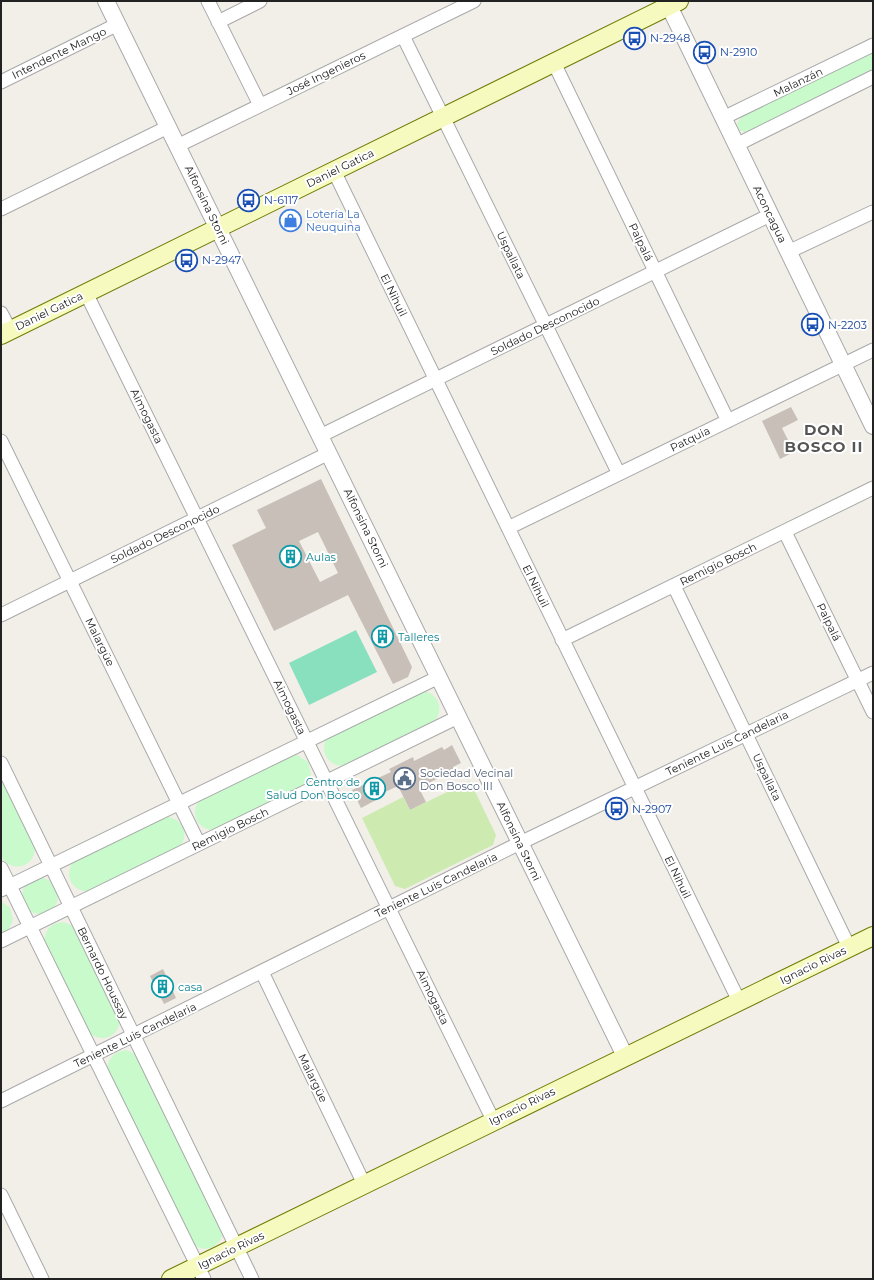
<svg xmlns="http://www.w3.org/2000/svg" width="874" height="1280" viewBox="0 0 874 1280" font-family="Montserrat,sans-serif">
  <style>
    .grass { fill: #cdebb0 }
    .park { fill: #c8facc }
    .pitch { fill: #88e0be }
    .building { fill: #c7bfb8; fill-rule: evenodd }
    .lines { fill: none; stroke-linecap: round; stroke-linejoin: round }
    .minor-casing { stroke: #a9a9a9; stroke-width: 15 }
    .tertiary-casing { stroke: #a9a9a9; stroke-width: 18 }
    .secondary-casing { stroke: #707d05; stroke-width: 20 }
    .minor { stroke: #fff; stroke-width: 13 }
    .tertiary { stroke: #fff; stroke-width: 16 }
    .secondary { stroke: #f7fabf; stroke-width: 18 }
    .labels { text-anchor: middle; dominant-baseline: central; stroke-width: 4; stroke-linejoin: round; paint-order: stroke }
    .transit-label { font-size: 11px; fill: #164399; stroke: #fff; text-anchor: start }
    .street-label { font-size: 11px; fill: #222; stroke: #fff }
    .shop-label { font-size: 11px; fill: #366cbe; stroke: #fff; text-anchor: start }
    .culture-label { font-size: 11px; fill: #0d838f; stroke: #fff; text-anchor: start }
    .service-label { font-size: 11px; fill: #4e5e75; stroke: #fff; text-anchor: start }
    .district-label { font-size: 15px; font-weight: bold; letter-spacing: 1px; fill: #555; stroke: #fff }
  </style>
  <rect width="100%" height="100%" fill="#f2efe9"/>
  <path class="grass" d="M470 781 496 835 493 845 405 889 395 886 362 818 403 797 410 810Z"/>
  <path class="park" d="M873 51V72L747 133 739 130 737 124 742 116Z
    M420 690C437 692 445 707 435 721L344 766C329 766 320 754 326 739Z
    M291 755H297L308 762 311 774 306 786 215 830C197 830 189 813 200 799Z
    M1 774 35 846C36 867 13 874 1 857Z
    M165 816C182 818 190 833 180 847L89 892C71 891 63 875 74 860Z
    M22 896a18 18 0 1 1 36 0a18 18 0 1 1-36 0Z
    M1 901 10 908 13 920 8 931 1 936Z
    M64 922 75 927 120 1018C120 1036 103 1044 89 1033L44 942C45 929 51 923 64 922Z
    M126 1050 138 1055 223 1234C218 1249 204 1253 192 1244L107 1070C108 1058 114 1052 126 1050Z"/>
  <path class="pitch" d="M356 630 377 672 309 705 289 663Z"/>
  <path class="building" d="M791 407 798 420 782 428 794 452 780 459 762 421Z
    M321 479 412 667 408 677 393 684 348 595 274 631 232 545 266 528 257 510ZM318 532 338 573 320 582 299 541Z
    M452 745 461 763 453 767 455 770 419 788 426 802 410 810 398 786 374 797 376 800 361 808 352 790 391 772 389 769 413 757 414 761 442 747 444 750Z
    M163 969 176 998 164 1004 150 976Z"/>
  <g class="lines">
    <defs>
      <path id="minor" d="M208 1 260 105
        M218 22 260 1
        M403 36 619 474
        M554 63 728 421
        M1 82 118 24
        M723 118 873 45
        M736 145 873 77
        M177 146 474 1
        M334 171 739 1001
        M1 209 168 127
        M788 252 873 212
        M86 293 493 1120
        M1 313 10 330
        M320 436 770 215
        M1 441 199 844
        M508 528 873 350
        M785 532 873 712
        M674 586 849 947
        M1 615 329 453
        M562 640 873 488
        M1 763 252 1279
        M1 868 204 1279
        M1 890 439 677
        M1 941 458 717
        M262 972 364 1184
        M1 1101 520 843 873 673
        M1 1195 42 1279"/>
      <path id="tertiary" d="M106 1 625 1056
        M669 6 873 426"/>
      <path id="secondary" d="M1 335 679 1
        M171 1279 873 936"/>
    </defs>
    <use href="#minor" class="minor-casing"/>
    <use href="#tertiary" class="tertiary-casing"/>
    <use href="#secondary" class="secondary-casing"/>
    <use href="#minor" class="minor"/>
    <use href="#tertiary" class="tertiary"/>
    <use href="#secondary" class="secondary"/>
  </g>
  <defs>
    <symbol id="bus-ring" viewBox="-11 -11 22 22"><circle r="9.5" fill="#fff" stroke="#1a4fb4" stroke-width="1.5"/><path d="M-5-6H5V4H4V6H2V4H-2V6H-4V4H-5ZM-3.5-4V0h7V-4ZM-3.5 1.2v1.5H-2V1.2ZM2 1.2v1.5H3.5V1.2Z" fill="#1a4fb4"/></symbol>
    <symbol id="shop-ring" viewBox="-11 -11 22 22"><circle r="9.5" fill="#fff" stroke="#3f7fe0" stroke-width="1.5"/><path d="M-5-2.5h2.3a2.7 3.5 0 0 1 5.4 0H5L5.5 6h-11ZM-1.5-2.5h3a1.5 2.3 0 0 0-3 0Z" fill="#3f7fe0"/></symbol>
    <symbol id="building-ring" viewBox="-11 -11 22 22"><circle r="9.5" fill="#fff" stroke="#0f9aa8" stroke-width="1.5"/><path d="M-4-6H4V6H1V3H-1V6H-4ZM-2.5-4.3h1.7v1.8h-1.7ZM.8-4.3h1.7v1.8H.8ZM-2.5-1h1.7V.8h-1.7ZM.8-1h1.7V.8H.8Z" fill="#0f9aa8"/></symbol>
    <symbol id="civic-ring" viewBox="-11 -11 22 22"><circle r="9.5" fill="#fff" stroke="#5c6f8a" stroke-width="1.5"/><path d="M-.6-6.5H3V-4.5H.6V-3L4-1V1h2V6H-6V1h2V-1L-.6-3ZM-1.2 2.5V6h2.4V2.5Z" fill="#5c6f8a"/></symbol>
  </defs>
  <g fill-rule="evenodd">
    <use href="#bus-ring" x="622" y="26" width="25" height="25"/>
    <use href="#bus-ring" x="692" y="40" width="25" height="25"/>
    <use href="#bus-ring" x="236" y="188" width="25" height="25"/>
    <use href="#shop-ring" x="278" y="208" width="25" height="25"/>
    <use href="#bus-ring" x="174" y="248" width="25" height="25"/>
    <use href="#bus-ring" x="800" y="312" width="25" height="25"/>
    <use href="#building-ring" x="278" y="544" width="25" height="25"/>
    <use href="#building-ring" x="370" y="624" width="25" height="25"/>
    <use href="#civic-ring" x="392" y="766" width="25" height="25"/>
    <use href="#building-ring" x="362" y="776" width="25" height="25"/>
    <use href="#bus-ring" x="604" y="796" width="25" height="25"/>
    <use href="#building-ring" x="150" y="974" width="25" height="25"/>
  </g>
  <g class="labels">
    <g class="transit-label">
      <text x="650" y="38">N-2948</text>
      <text x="720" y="52">N-2910</text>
      <text x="264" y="200">N-6117</text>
      <text x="202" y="260">N-2947</text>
      <text x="828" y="325">N-2203</text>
      <text x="632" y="809">N-2907</text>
    </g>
    <g class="street-label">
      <text transform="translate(59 53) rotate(-26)">Intendente Mango</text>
      <text transform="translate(326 73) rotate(-26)">José Ingenieros</text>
      <text transform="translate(798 82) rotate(-26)">Malanzán</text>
      <text transform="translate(340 168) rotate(-26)">Daniel Gatica</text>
      <text transform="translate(207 205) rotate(64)">Alfonsina Storni</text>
      <text transform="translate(770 214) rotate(64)">Aconcagua</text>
      <text transform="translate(641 242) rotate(64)">Palpalá</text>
      <text transform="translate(511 255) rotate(64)">Uspallata</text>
      <text transform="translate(394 295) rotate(64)">El Nihuil</text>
      <text transform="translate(49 311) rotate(-26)">Daniel Gatica</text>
      <text transform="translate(545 326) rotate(-26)">Soldado Desconocido</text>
      <text transform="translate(147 416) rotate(64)">Aimogasta</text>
      <text transform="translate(690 439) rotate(-26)">Patquia</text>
      <text transform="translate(366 528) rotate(64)">Alfonsina Storni</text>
      <text transform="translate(165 534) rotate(-26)">Soldado Desconocido</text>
      <text transform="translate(718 564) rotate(-26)">Remigio Bosch</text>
      <text transform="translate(536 586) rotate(64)">El Nihuil</text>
      <text transform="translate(829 622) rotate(64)">Palpalá</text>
      <text transform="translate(100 642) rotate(64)">Malargüe</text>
      <text transform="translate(290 707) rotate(64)">Aimogasta</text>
      <text transform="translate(727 743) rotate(-26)">Teniente Luis Candelaria</text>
      <text transform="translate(767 777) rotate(64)">Uspallata</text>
      <text transform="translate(230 829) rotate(-26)">Remigio Bosch</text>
      <text transform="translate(519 841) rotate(64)">Alfonsina Storni</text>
      <text transform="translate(678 877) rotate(64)">El Nihuil</text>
      <text transform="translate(436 885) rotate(-26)">Teniente Luis Candelaria</text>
      <text transform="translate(813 965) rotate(-26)">Ignacio Rivas</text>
      <text transform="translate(103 973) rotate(64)">Bernardo Houssay</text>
      <text transform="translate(433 997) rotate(64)">Aimogasta</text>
      <text transform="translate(135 1035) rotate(-26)">Teniente Luis Candelaria</text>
      <text transform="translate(313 1078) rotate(64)">Malargüe</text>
      <text transform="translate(522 1106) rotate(-26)">Ignacio Rivas</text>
      <text transform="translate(231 1250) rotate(-26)">Ignacio Rivas</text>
    </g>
    <g class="shop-label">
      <text x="306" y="214">Lotería La<tspan x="306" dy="13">Neuquina</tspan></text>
    </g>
    <g class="culture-label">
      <text x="306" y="557">Aulas</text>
      <text x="398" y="637">Talleres</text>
      <text x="360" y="782" text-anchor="end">Centro de<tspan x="360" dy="13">Salud Don Bosco</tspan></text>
      <text x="178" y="987">casa</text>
    </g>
    <g class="service-label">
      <text x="420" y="773">Sociedad Vecinal<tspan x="420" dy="13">Don Bosco III</tspan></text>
    </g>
    <g class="district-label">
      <text x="824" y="429">DON<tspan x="824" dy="17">BOSCO II</tspan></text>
    </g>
  </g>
  <rect width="874" height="1280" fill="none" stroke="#222222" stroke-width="4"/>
</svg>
